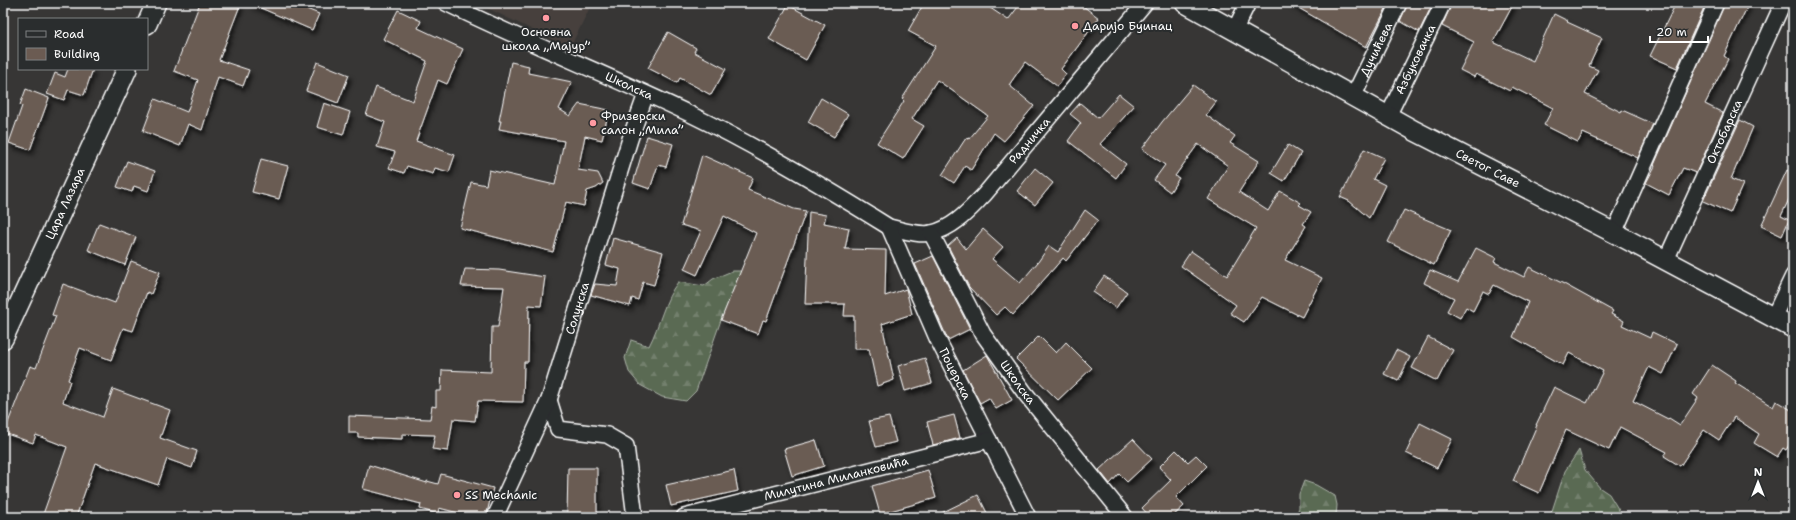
<svg xmlns="http://www.w3.org/2000/svg" width="1796" height="520" viewBox="0 0 1796 520" font-family="'Shantell Sans',sans-serif">
  <style>
    .built { fill: #47413e }
    .forest { fill: url(#forest-firs); stroke: #acb4a9 }
    .building { fill: #6b5b52; stroke: #fff; filter: url(#shadow) }
    .lines { fill: none; stroke-linecap: round; stroke-linejoin: round }
    .minor-casing { stroke: #fff; stroke-width: 18 }
    .tertiary-casing { stroke: #fff; stroke-width: 22 }
    .minor { stroke: #2a2d2e; stroke-width: 15 }
    .tertiary { stroke: #2a2d2e; stroke-width: 19 }
    .poi-dot { fill: #ff9aa2; stroke: #2a2d2e; stroke-width: 1.5 }
    .labels { text-anchor: middle; dominant-baseline: central; stroke-width: 4; stroke-linejoin: round; paint-order: stroke }
    .poi-label { font-size: 12px; fill: #fff; stroke: #2a2d2e; text-anchor: start }
    .street-label { font-size: 12px; fill: #fff; stroke: #2a2d2e }
  </style>
  <defs>
    <pattern id="forest-firs" width="22" height="20" patternUnits="userSpaceOnUse"><rect width="22" height="20" fill="#5a6a53"/><path d="M5 1l3.5 6h-7zM16 11l3.5 6h-7z" fill="#73806d"/></pattern>
    <filter id="shadow"><feDropShadow dx="2.5" dy="4.5" stdDeviation="2" flood-color="#0009"/></filter>
  </defs>
  <rect width="100%" height="100%" fill="#373635"/>
  <filter id="ink" filterUnits="userSpaceOnUse"><feTurbulence type="fractalNoise" baseFrequency=".025" numOctaves="2"/><feDisplacementMap in="SourceGraphic" scale="8" xChannelSelector="R" yChannelSelector="G"/><feConvolveMatrix kernelMatrix="1 2 1 2 8 2 1 2 1" color-interpolation-filters="sRGB"/></filter>
  <g filter="url(#ink)">
    <path class="built" d="M477 3H592L570 48Z"/>
    <path class="forest" d="M732 271H741L721 320 696 391 686 401 662 397 640 385 629 372 625 358 631 340 649 346C660 325 664 300 678 282L704 286 713 279Z
      M1579 450 1585 470 1600 488 1609 494 1623 517H1550L1565 471Z
      M1304 481 1316 485 1335 496 1337 505 1336 517H1295L1299 508V494Z"/>
    <path class="building" d="M200 3H241L219 60 249 70 243 86 218 77 202 130 188 124 180 146 143 131 155 99 187 112 198 80 174 71Z
      M249 3H306L304 8 319 14 312 30Z
      M924 3H983L1008 20 1021 3H1079L1099 18 1061 69 1066 74 1057 86 1025 62 1009 85 1034 106 1004 141 994 133 971 170 965 166 954 183 942 175 966 138 969 139 988 116 937 80 912 119 924 126 903 159 877 143 904 101 902 99 936 46 908 31Z
      M1290 3H1389L1366 47Z
      M1408 3H1433L1419 32 1400 21Z
      M1452 3H1514L1493 42 1533 61 1554 14 1568 21 1567 22 1602 38 1589 66 1598 70 1585 94 1621 112 1622 110 1653 124 1638 158 1583 133 1578 142 1544 125 1553 108 1512 87 1510 91 1476 74 1474 77 1460 70 1474 42 1442 26Z
      M1676 3H1706L1677 68 1650 56Z
      M1725 3H1749L1724 56 1728 59 1705 104 1723 113 1696 173 1683 168 1669 195 1646 183 1655 166 1654 165Z
      M788 5 825 25 806 60 769 39Z
      M398 10 421 21 418 28 463 49 447 84 438 80 416 141 455 155 449 172 435 168 433 174 407 166 404 173 389 168 395 152 377 147 385 122 366 115 376 87 413 101 427 61 383 39Z
      M668 32 696 48 694 52 726 69 711 95 680 78 677 83 648 68Z
      M317 62 349 75 338 103 306 91Z
      M511 62 529 66 528 73 572 82 559 109 570 116 579 104 609 110 602 140 585 136 578 170 598 173 603 183 596 188 587 191 584 206 566 202 553 252 460 228 471 182 486 185 489 170 555 185 564 141 499 129 501 121H499Z
      M68 69H93L84 95 68 90 64 100 47 94 55 73 65 77Z
      M1193 85 1216 102 1206 115 1235 136 1230 143 1259 161 1239 192 1268 211 1280 191 1301 203 1299 205 1311 212 1303 224 1306 226 1285 260 1322 278 1302 317 1262 297 1244 322 1230 313 1236 305 1181 266 1191 251 1227 276 1256 228 1208 199 1228 166 1198 144 1175 176 1179 178 1170 192 1154 180 1165 165 1142 149 1162 122Z
      M26 89 49 98 30 150 9 143 22 106 20 105Z
      M1119 94 1134 106 1100 144 1126 164 1116 178 1068 141 1081 123 1070 114 1080 103 1098 118Z
      M821 98 848 114 834 137 808 122Z
      M324 103 350 112 343 135 317 127Z
      M1740 120 1753 127 1731 179 1743 184 1730 213 1703 201Z
      M647 136 673 144 666 167 658 165 650 189 633 183Z
      M1288 145 1301 153 1284 181 1271 173Z
      M1364 149 1384 158 1373 179 1385 185 1369 218 1349 201 1340 197Z
      M702 155 753 178 748 190 794 209 806 211 766 321 763 320 758 334 721 320 756 233 724 216 697 275 684 269 701 231 681 225Z
      M261 159 288 166 279 199 252 192Z
      M127 161 155 171 148 191 134 186 132 192 117 187Z
      M1035 168 1053 183 1035 205 1017 191Z
      M1787 170 1793 173V191L1781 216 1789 220 1782 236 1761 226Z
      M1085 210 1098 220 1066 261 1063 258 1013 315 1005 307 996 315 969 287 948 246 957 238 966 249 983 229 1003 247 992 259 1020 283 1038 262 1049 246 1058 252Z
      M1404 210 1451 230 1434 265 1388 242Z
      M809 212 826 215 824 223 849 228 845 249 886 250 885 296 906 289 912 314 882 324 894 380 877 386 869 349H854V316H844L845 304H805Z
      M99 223 136 237 125 265 88 250Z
      M613 238 663 252 654 285 643 282 638 300 632 298 630 306 591 295 595 284 617 286 620 269 606 265Z
      M1476 248 1496 258 1494 262 1524 277 1529 267 1564 284 1613 311 1611 314 1624 321 1622 325 1650 338 1652 332 1677 344 1663 374 1649 367 1633 401 1668 419 1669 418 1680 425 1698 398 1693 394 1712 365 1736 381 1735 383 1773 407 1776 401 1793 411V439L1786 450 1783 448 1777 457 1754 443 1759 434 1734 417 1719 440 1704 430 1680 466 1664 456 1667 452 1620 427 1609 450 1566 430 1539 493 1513 481 1537 425H1536L1554 387 1587 403 1603 371 1569 353 1563 365 1513 337 1528 302 1494 285 1489 294 1483 291 1473 311 1466 307 1460 318 1447 311 1454 298 1424 283 1430 270 1458 282Z
      M933 256 970 329 948 340 915 264Z
      M131 261 160 272 151 294 147 292 133 331 123 328 111 360 80 348 68 380 70 381 63 402 103 417 113 389 170 410 160 438 197 451 192 468 167 459 158 485 95 463 76 517H42L67 447 36 435 33 443 4 433 30 366 36 368 56 316 52 315 63 284 115 303Z
      M465 269 499 270 545 277 541 306 529 305 528 362H524L523 402 478 401 475 421 453 419 448 451 432 449 435 435 402 434V439L358 437V433H349V416L430 419 432 406 436 407V391H441L442 370 491 372 492 327H498L504 287 461 286Z
      M1104 276 1127 292 1116 308 1093 292Z
      M1039 336 1056 353 1066 342 1092 368 1058 400 1016 359Z
      M1428 337 1453 350 1437 381 1412 368Z
      M1396 350 1410 357 1398 381 1384 374Z
      M987 355 1012 400 996 409 989 398 980 403 963 370Z
      M925 358 932 383 905 391 898 366Z
      M954 415 960 438 933 445 927 422Z
      M889 417 896 442 876 447 869 421Z
      M1420 423 1452 439 1437 468 1406 453Z
      M1133 439 1152 459 1127 482 1119 474 1110 484 1099 470Z
      M816 440 824 466 792 476 784 449Z
      M1176 450 1188 462 1196 455 1207 466 1176 497 1184 506 1172 517H1150L1142 508 1171 480 1159 467Z
      M369 465 427 483V481L438 484 441 474 493 488 486 517H474L439 508 438 514 420 509 421 504 363 489Z
      M568 468H597V517H567Z
      M734 470 738 491 671 506 666 485Z
      M928 470 936 498 880 514 872 486Z
      M978 495 989 517H933Z"/>
    <g class="lines">
      <defs>
        <g id="minor">
          <path id="s1" d="M446 3C527 43 611 76 692 115 760 148 825 187 889 227 902 230 919 236 932 233 954 228 969 210 984 195L1145 3"/>
          <path d="M1234 31 1248 3"/>
          <path id="s2" d="M1353 97 1399 3"/>
          <path id="s3" d="M1388 116 1443 3"/>
          <path id="s4" d="M889 227 937 338 1028 517"/>
          <path id="s5" d="M931 233 983 334 1025 393 1125 517"/>
          <path d="M1614 233 1716 3"/>
          <path id="s6" d="M1666 260 1783 3"/>
          <path d="M1773 318 1793 276"/>
          <path d="M549 400 558 429 607 435 626 446 635 517"/>
          <path id="s7" d="M495 517 549 400 630 139 646 94"/>
          <path id="s8" d="M684 517 989 440"/>
        </g>
        <g id="tertiary">
          <path id="s9" d="M1185 3 1415 131 1624 238 1793 328"/>
          <path d="M147 24 156 3"/>
          <path id="s10" d="M3 339 127 69"/>
        </g>
      </defs>
      <use href="#minor" class="minor-casing"/>
      <use href="#tertiary" class="tertiary-casing"/>
      <use href="#minor" class="minor"/>
      <use href="#tertiary" class="tertiary"/>
    </g>
  </g>
  <g class="poi-dot">
    <circle cx="546" cy="18" r="4"/>
    <circle cx="1075" cy="26" r="4"/>
    <circle cx="593" cy="123" r="4"/>
    <circle cx="457" cy="495" r="4"/>
  </g>
  <g class="labels">
    <g class="poi-label">
      <text x="1083" y="26">Даријо Буинац</text>
      <text x="546" y="32" text-anchor="middle">Основна<tspan x="546" dy="14">школа „Мајур”</tspan></text>
      <text x="601" y="116">Фризерски<tspan x="601" dy="14">салон „Мила”</tspan></text>
      <text x="465" y="495">SS Mechanic</text>
    </g>
    <g class="street-label">
      <text stroke="none"><textPath href="#s2" startOffset="53">Дучићева</textPath></text>
      <text stroke="none"><textPath href="#s3" startOffset="63">Азбуковачка</textPath></text>
      <text stroke="none"><textPath href="#s1" startOffset="201">Школска</textPath></text>
      <text stroke="none"><textPath href="#s6" startOffset="141">Октобарска</textPath></text>
      <text stroke="none"><textPath href="#s1" startOffset="677">Радничка</textPath></text>
      <text stroke="none"><textPath href="#s9" startOffset="345">Светог Саве</textPath></text>
      <text stroke="none"><textPath href="#s10" startOffset="149">Цара Лазара</textPath></text>
      <text stroke="none"><textPath href="#s7" startOffset="225">Солунска</textPath></text>
      <text stroke="none"><textPath href="#s4" startOffset="161">Поцерска</textPath></text>
      <text stroke="none"><textPath href="#s5" startOffset="173">Школска</textPath></text>
      <text stroke="none"><textPath href="#s8" startOffset="157">Милутина Миланковића</textPath></text>
    </g>
  </g>
  <rect width="1796" height="520" fill="none" stroke="#2a2d2e" stroke-width="16"/>
  <rect x="8" y="8" width="1780" height="504" fill="none" stroke="#fff" stroke-width="1.5" filter="url(#ink)"/>
  <rect x="18" y="18" width="130" height="52" fill="#2a2d2e" stroke="#7f8182"/>
  <rect x="26" y="31" width="20" height="6" fill="#2a2d2e" stroke="#7f8182"/>
  <text x="54" y="38" font-size="12" fill="#ffffff">Road</text>
  <rect x="26" y="48" width="20" height="12" fill="#6b5b52" stroke="#7f8182"/>
  <text x="54" y="58" font-size="12" fill="#ffffff">Building</text>
  <g transform="translate(1758 482)" stroke="#2a2d2e" stroke-width="3" paint-order="stroke">
  <path d="M0-3L7 15L0 10L-7 15Z" fill="#ffffff"/>
  <text y="-6" font-size="11" font-weight="bold" text-anchor="middle" fill="#ffffff">N</text>
  </g>
  <path d="M1650 36v6h58v-6" fill="none" stroke="#ffffff" stroke-width="2"/>
  <text x="1656" y="36" font-size="12" fill="#ffffff" stroke="#2a2d2e" stroke-width="3" paint-order="stroke">20 m</text>
</svg>
